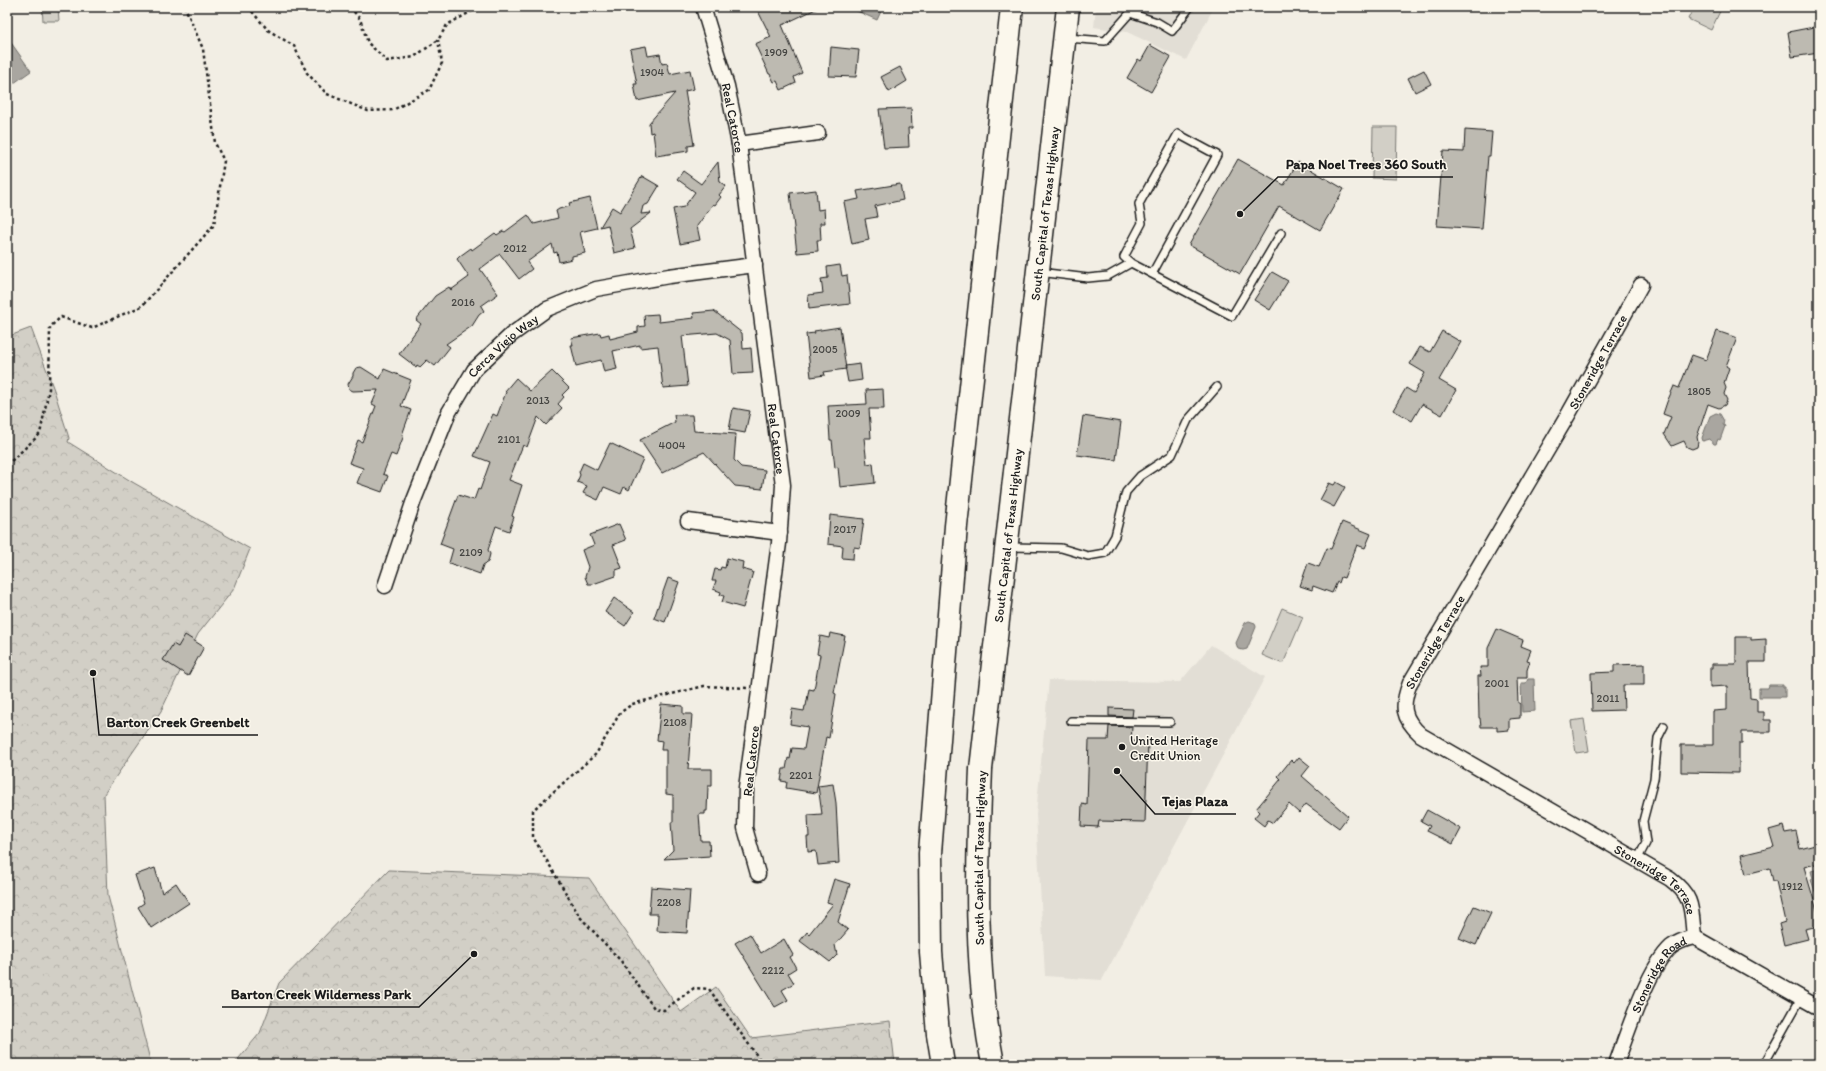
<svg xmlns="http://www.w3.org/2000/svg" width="1826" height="1071" viewBox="0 0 1826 1071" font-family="Itim,sans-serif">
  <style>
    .built { fill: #e2ded5 }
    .forest { fill: url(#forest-crowns); stroke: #777671 }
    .pitch { fill: #d2cfc6; stroke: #777671 }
    .water { fill: #a9a6a0; stroke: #716f6b }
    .building { fill: #bdbab1; stroke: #1c1c1c }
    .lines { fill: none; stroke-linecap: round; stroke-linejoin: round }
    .lane-casing { stroke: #1c1c1c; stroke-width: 10 }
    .street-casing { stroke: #1c1c1c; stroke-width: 17 }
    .highway-casing { stroke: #1c1c1c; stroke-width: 25 }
    .path { stroke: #1c1c1c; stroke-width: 2.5; stroke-dasharray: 3 3; stroke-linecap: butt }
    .lane { stroke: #fbf7ec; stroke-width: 7 }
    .street { stroke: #fbf7ec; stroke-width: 14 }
    .highway { stroke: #fbf7ec; stroke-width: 22 }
    .poi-dot { fill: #1c1c1c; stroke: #fbf7ec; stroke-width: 1.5 }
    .labels { text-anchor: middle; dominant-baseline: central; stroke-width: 3; stroke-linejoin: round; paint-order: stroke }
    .number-label { font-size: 11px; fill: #444441 }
    .street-label { font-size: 13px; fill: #1c1c1c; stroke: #fbf7ec }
    .poi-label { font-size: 13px; fill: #1c1c1c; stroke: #fbf7ec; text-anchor: start }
    .leader { fill: none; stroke: #1c1c1c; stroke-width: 1.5 }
    .callout-dot { fill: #1c1c1c; stroke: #fbf7ec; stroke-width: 1.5 }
    .callout-label { font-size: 14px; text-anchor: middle; font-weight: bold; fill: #1c1c1c; stroke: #fbf7ec; stroke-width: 3; stroke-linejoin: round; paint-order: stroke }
  </style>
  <defs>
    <pattern id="forest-crowns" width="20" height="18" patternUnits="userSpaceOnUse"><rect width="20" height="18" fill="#d2cfc6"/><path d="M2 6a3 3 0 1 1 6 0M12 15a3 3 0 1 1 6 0" fill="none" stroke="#b4b1aa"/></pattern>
  </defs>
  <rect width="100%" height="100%" fill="#f2eee4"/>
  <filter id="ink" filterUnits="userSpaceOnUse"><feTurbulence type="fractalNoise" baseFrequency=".025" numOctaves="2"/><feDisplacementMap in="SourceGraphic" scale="8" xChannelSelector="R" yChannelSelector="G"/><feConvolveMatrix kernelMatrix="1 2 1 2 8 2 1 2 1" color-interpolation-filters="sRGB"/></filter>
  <g filter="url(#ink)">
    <path class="built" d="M1096 7H1214L1186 60 1127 32 1094 27Z
      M1211 645 1265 677 1102 980 1045 976 1036 814 1049 680 1180 682Z"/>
    <path class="forest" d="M31 328 54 390 69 438 68 442 134 483 250 549 234 589 198 634 161 711 104 794 108 896 151 1064H7V337Z
      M389 870 589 878 681 1012 716 987 751 1038 890 1021 895 1064H234L260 1033 279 983Z"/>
    <path class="pitch" d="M42 7H58L59 21H43Z
      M1694 7H1722L1711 30 1688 19Z
      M1373 127H1397L1396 179 1372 178Z
      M1282 608 1303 617 1283 664 1262 655Z
      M1584 719 1589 751 1576 753 1571 721Z"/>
    <path class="water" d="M848 7H883L877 20Z
      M7 37 31 71 7 88Z
      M1716 413 1720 414 1724 421 1723 425 1725 426 1720 440 1718 439 1716 444H1714L1710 439 1703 441 1702 438 1710 416Z
      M1249 621 1255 623 1256 627 1247 649 1243 650 1238 649 1236 643 1245 623Z
      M1528 679H1534L1535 711 1522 712 1521 683H1526Z
      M1769 685H1783V687H1785V697H1759V688H1768Z
      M1819 869V896L1817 897 1811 880 1813 879 1811 871Z"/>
    <path class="building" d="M756 7H820L782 25 802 73 794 77 796 83 781 90 777 81 774 82 770 74H769L755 44 771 37Z
      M1819 26V53L1792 57 1788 32Z
      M1150 45 1171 57 1151 92 1127 78 1138 59 1141 61Z
      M646 46 648 56 660 54 662 64 667 63 670 74 690 70 694 89 685 91 694 145 688 146V151L656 156 653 132 650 133 649 123 675 93 637 101 634 84H637L630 49Z
      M831 47 859 50 856 77 829 76Z
      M900 67 907 81 889 92 881 77Z
      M1424 70 1431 84 1415 92 1408 78Z
      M911 108 912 128H908L909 147 884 148 879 109Z
      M1465 130 1492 132 1490 156H1488L1482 229 1437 226 1443 151 1464 152Z
      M1238 159 1284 185 1298 162 1344 189 1320 230 1279 206 1240 274 1189 245Z
      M718 162 720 182 726 186 719 195 721 197 715 205 713 204 697 226 700 240 680 244 673 209 684 207 695 192 677 179 683 171 701 184Z
      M642 176 659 186 648 204 643 206 641 214 651 213 630 229 635 248 614 253 608 225 600 227 612 207 620 212Z
      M900 184 903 200 875 206 877 217 865 219 869 240 852 244 844 202 859 199 857 191Z
      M816 190 818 210 824 209 825 223H820L821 240H817L818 251 797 253 790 193Z
      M590 198 597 228 580 232 585 253 572 256V259L559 262 557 252 554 253 552 244 527 262 532 269 519 279 500 254 480 269 498 294 481 306 484 311 479 315 472 326 446 344 450 347 435 366 427 360 420 367 417 365 416 367 399 354 421 324 416 320 435 296 449 287 451 290 469 277 457 259 460 256 471 248 472 250 495 233 497 235 503 231 505 232 528 215 534 224 558 218 556 211 559 209 570 206 569 203Z
      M840 265 842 276 847 275 850 304 809 309 808 295 823 293 821 279 828 278 827 267Z
      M1272 272 1288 281 1270 310 1254 300Z
      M714 311 742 333 743 349 751 348 753 373 733 374 730 340 717 333 682 336 688 386 663 388 658 346 640 348V345L613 351 617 369 604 372 601 360 576 366 571 345H573L571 338 600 333 601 336 609 334 610 339 638 332V327L645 326 644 315 658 314 659 322 694 318 693 313Z
      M840 327 846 369 824 372 825 375 811 377 806 334 815 333 814 331Z
      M1442 331 1461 342 1439 380 1456 390 1442 415 1422 404 1412 421 1393 410 1406 388 1414 393 1425 373 1410 364 1420 347 1430 352Z
      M1717 331 1737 338 1726 366 1729 368 1724 383 1726 388 1724 394 1727 400 1725 405 1719 408 1708 404 1697 437 1698 442 1697 447 1692 449 1687 447 1684 441 1672 446 1664 434 1671 417 1663 414 1667 402 1674 386 1679 388 1692 355 1706 360Z
      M860 364 862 380 848 382 845 366Z
      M361 367 380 379 384 369 411 380 401 406 411 410 402 435H404L396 456 391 454 383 474 388 476 382 492 357 483 363 468 349 463 358 440 362 442 376 406 372 404 378 390 353 391 349 389 348 384 353 376V373L356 368Z
      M552 371 569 388 562 395 564 397 558 404 562 408 546 425 538 417 527 447 523 445 509 480 522 485 512 516 514 517 509 531 496 526 488 550 490 554 488 562 483 565 480 574 449 563 453 549 440 544 458 495 474 500 478 489 480 490 490 462 474 456 493 414 497 416 506 392 505 391 516 378 530 391Z
      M883 389 884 409H869L871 438H864L867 464 873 463 875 483 840 487 838 467 835 468 832 440H830L828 406 867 404 866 390Z
      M733 408 750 411 745 433 729 430Z
      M674 415H692L694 431 736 434 734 460 741 467 765 470 762 489 735 486 704 452 662 473 640 440 675 422Z
      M1083 416 1121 422 1116 460 1077 455Z
      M610 443 643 459 629 490 624 487 621 494 604 487 598 500 583 493 587 486 577 482 580 475 579 472 583 463 597 470Z
      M1336 482 1345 487 1334 507 1320 500 1329 483 1334 485Z
      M830 515 864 519 860 548 854 547 853 559 842 558 843 546 828 544Z
      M1342 522 1371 534 1365 548 1357 545 1344 578 1341 577 1339 583 1337 582 1332 593 1313 586 1312 590 1300 586 1308 563 1319 567 1327 548 1331 549Z
      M619 524 626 540 613 545 622 568 616 570V576L593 584H588L585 577 588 567 582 550 594 545 590 535Z
      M727 558 743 562 742 569 753 572 743 608 722 602 724 596 720 595 721 592 713 589 716 581H712L715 569 720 570 721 567 725 568Z
      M668 578 679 582 665 622 654 618Z
      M614 598 634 612 625 626 605 612Z
      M1497 629 1523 640 1521 646 1531 650 1527 660 1530 661 1527 670V678H1517L1518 703H1520V718L1509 719V730L1497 731V727H1481L1480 718H1479L1478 676H1481L1480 667H1488V648Z
      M830 633 845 636 834 693 836 694 829 738 826 737 816 793 786 788 787 782 781 781 783 769H786L788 758 790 759 792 748 804 749 808 727 790 724 792 709 804 711 805 706H806L809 689 814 690 820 655 817 654 820 636 829 638Z
      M185 635 204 647 188 676 163 660 173 644 178 647Z
      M1736 637H1751V640L1766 639V662H1749L1750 698 1757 699V712H1764V720H1771V732H1742V743H1739V773L1681 772V745H1713V711L1727 710V686L1710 687V668H1712V664H1736Z
      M1644 664V685H1623L1624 710 1592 711 1591 673 1614 672V665Z
      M661 704 683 706V714H692L688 769H712V786H708L707 811H705V814H699L701 841H709L710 856 664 859 673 850 671 822H673V795L666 794V750H661L662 741 657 740Z
      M1109 708 1133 709 1132 717 1109 716Z
      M1109 726 1132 727 1131 741 1148 742 1145 822 1099 821 1098 827 1081 826 1082 804 1087 805 1089 740H1108Z
      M1299 757 1310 766 1302 776 1348 816 1339 828 1306 804 1299 813 1289 804 1273 823 1268 820 1264 826 1254 818 1259 812 1256 809 1281 779 1278 776 1291 760 1294 763Z
      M833 784 836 803 839 863 818 865 816 851 808 852 807 837H809L808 815 822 814 818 786Z
      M1427 810 1461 829 1453 844 1427 831 1430 826 1421 821Z
      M1783 826 1785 833 1796 831 1800 849 1819 844V863L1804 867 1819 917V926L1805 929 1808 939 1784 945 1779 924 1785 922 1776 881H1773L1770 868 1746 874 1741 855 1774 847 1769 830Z
      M155 868 162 893 176 883 189 903 151 928 138 907 144 903 135 875Z
      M834 879 850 884 838 922 848 930 835 945 837 955 830 962 813 949 812 950 800 941 807 932 809 934 833 904 827 902Z
      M651 887 690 890 687 933 657 931 658 914H649Z
      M1474 906 1491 913 1476 945 1459 938Z
      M750 934 761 953 784 939 793 955 790 957 796 968 788 973 794 983 782 990 788 1000 775 1007 735 943Z"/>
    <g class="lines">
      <defs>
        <path id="lane" d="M1067 38 1105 41 1130 13 1157 22 1172 31 1190 7
          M1039 272 1088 278 1108 276 1131 263 1152 274 1217 155 1178 134 1139 204 1142 223 1124 257 1131 263
          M1152 274 1232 316 1281 233
          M1008 547 1061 548 1088 556 1105 553 1115 536 1126 492 1140 476 1172 455 1188 420 1217 387
          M1071 721 1170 722
          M1637 860 1646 843 1643 821 1654 779 1658 738 1664 726
          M1764 1064 1801 998"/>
        <g id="street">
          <path id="s1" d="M703 7 727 86 739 144 783 485 779 543 746 788 745 828 758 874"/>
          <path d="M739 144 818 133"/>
          <path id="s2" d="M1641 285 1568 415 1410 683C1401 706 1402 718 1421 735L1670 879C1694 897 1691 909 1694 937"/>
          <path d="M688 521 780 533"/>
          <path id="s3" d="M385 586 414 500 449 412 474 370 511 335 547 309 596 289 669 276 755 265"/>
          <path id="s4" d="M1616 1064C1627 1034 1648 968 1671 947 1677 942 1686 939 1694 937L1819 1008"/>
        </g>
        <g id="highway">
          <path d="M943 1064 938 1034 931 952 930 853 956 526 1012 7"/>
          <path id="s5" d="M993 1064C974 967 977 867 981 769L1068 7"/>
        </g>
      </defs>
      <use href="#lane" class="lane-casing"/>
      <use href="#street" class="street-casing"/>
      <use href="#highway" class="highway-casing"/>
      <path class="path" d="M248 7 268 30 294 46 307 73 327 94 368 111 393 110 429 90 442 63 438 40
        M350 7 360 19 368 43 387 61 414 57 438 40 447 25 479 7
        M7 465 40 434 49 389 50 327 61 317 92 328 142 306 214 225 224 161 215 143 203 49 185 7
        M747 688 704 686 632 704 620 713 596 754 533 810V837L580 917 621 961 654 1008 664 1010 694 988 709 989 763 1064"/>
      <use href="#lane" class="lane"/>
      <use href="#street" class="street"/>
      <use href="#highway" class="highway"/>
    </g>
  </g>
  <circle class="poi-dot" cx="1122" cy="747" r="4"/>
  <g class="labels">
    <g class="number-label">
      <text x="776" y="52">1909</text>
      <text x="652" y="72">1904</text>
      <text x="515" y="248">2012</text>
      <text x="463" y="302">2016</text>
      <text x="825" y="349">2005</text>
      <text x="1699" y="391">1805</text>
      <text x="538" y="400">2013</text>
      <text x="848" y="413">2009</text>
      <text x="509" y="439">2101</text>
      <text x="672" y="445">4004</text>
      <text x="845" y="529">2017</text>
      <text x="471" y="552">2109</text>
      <text x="1497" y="683">2001</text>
      <text x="1608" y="698">2011</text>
      <text x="675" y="722">2108</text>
      <text x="801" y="775">2201</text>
      <text x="1792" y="886">1912</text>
      <text x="669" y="902">2208</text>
      <text x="773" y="970">2212</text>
    </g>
    <g class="street-label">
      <text stroke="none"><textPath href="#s1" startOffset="115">Real Catorce</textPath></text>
      <text stroke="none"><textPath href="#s5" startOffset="855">South Capital of Texas Highway</textPath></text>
      <text stroke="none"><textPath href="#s3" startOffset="272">Cerca Viejo Way</textPath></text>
      <text transform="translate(1598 362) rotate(-61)">Stoneridge Terrace</text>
      <text stroke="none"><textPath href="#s1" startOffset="439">Real Catorce</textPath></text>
      <text stroke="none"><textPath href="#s5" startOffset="531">South Capital of Texas Highway</textPath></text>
      <text transform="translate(1435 642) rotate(-60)">Stoneridge Terrace</text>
      <text transform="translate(751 761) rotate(-84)">Real Catorce</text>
      <text stroke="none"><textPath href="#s5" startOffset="207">South Capital of Texas Highway</textPath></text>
      <text stroke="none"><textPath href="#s2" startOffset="796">Stoneridge Terrace</textPath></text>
      <text stroke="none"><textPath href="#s4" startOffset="101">Stoneridge Road</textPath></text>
    </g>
    <g class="poi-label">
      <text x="1130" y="740">United Heritage<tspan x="1130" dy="15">Credit Union</tspan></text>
    </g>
  </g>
  <path class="leader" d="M1240 214L1278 177H1453M93 673L99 735H258M1117 771L1155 814H1236M474 954L419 1007H222"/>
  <g class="callout-dot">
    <circle cx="1240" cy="214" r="4"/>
    <circle cx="93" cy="673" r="4"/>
    <circle cx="1117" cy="771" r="4"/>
    <circle cx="474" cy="954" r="4"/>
  </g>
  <g class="callout-label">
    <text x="1366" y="169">Papa Noel Trees 360 South</text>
    <text x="178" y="727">Barton Creek Greenbelt</text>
    <text x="1195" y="806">Tejas Plaza</text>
    <text x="321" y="999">Barton Creek Wilderness Park</text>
  </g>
  <rect width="1826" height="1071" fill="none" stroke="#fbf7ec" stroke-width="24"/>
  <rect x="12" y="12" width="1802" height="1047" fill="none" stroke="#1c1c1c" stroke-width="1.5" filter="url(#ink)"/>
</svg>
